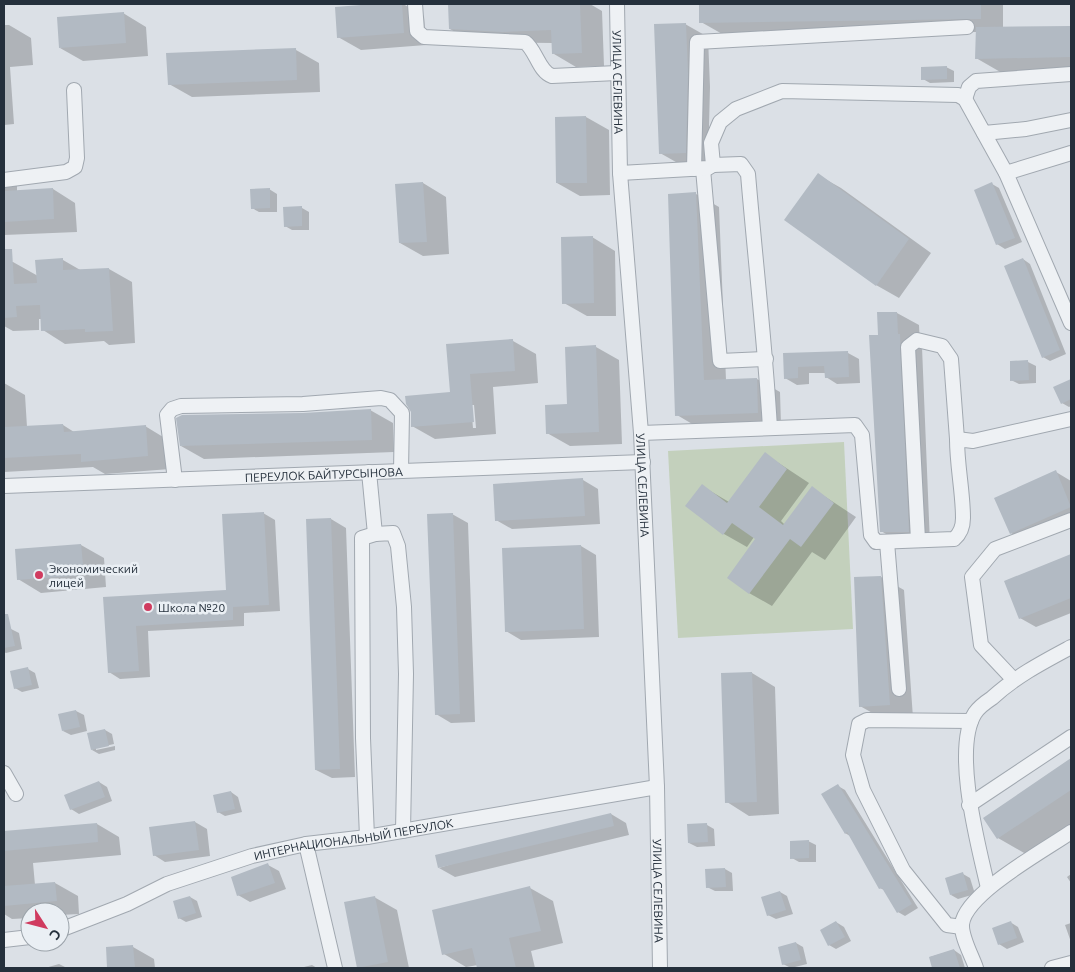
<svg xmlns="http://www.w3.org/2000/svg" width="1075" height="972" viewBox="0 0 1075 972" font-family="Ubuntu,sans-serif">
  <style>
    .green { fill: #c3d0bc }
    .shadow { fill: #0003; fill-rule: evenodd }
    .building { fill: #b2bac3 }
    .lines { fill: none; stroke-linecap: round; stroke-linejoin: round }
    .minor-casing { stroke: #a1a8b0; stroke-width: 16 }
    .minor { stroke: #eef1f4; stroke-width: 14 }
    .poi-dot { fill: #d03b5f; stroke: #eaeff4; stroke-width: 2 }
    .labels { text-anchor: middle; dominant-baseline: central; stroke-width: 5; stroke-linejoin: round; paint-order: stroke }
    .street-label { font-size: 12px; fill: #25303c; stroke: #eaeff4 }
    .poi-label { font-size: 12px; fill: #25303c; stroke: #eaeff4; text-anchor: start }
  </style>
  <rect width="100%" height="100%" fill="#dbe0e6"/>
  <path class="green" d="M844 442 853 629 678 638 668 451Z"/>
  <path class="shadow" d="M403 4 424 16 426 45 361 50 338 37 336 8Z
    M449 4H590L602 11 604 66 576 67 554 54 553 43 473 42 450 29Z
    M701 4H1003V28L1071 27V76L1009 77 976 58 977 32 724 35 701 22Z
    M123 13 146 27 148 56 83 61 60 48Z
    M685 24 708 37 710 87 708 165 683 166 660 153Z
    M4 25H9L31 38 33 65 10 67 14 124 4 125Z
    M296 50 319 63 320 92 192 97 169 84Z
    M946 67 954 71V82L930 83 923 79Z
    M586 117 609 130 610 195 580 196 557 183Z
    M4 175 17 183V191L53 189 75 203 77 232 4 235Z
    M818 175 841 188 931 253 899 298 876 285Z
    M423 183 446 197 449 254 423 256 400 243 397 185Z
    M992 184 999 188 1022 242 1005 249 997 244Z
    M269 189 277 194V212H259L252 208Z
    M696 194 719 207 726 380 757 379 780 392 781 425 699 428 677 415Z
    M302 208 309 212V230H292L285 226Z
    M592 237 615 251 616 316H587L564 303Z
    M1023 259 1030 264 1066 354 1050 361 1043 357Z
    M63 260 82 271 109 269 132 282 135 343 109 345 104 341 65 344 43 330 42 319H39V330L13 331 4 326V262H13L38 276Z
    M897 313 919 325 920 346 922 347 930 544H903L881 531 880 336Z
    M513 341 536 354 538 383 493 387 496 434 435 439 412 426 451 393 448 346ZM471 405H474L476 428H473Z
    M596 347 619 360 622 444 570 446 547 433 569 405Z
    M848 353 859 359 860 383 837 384 826 377V373H809V384L797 385 785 378V355Z
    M1011 362H1028L1036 366V383L1019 384 1011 380Z
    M1071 380V406L1069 407 1062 403Z
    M4 383 25 395 27 427 63 425 74 432 145 426 168 440 170 469 105 474 93 467 4 472Z
    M370 410 393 423 394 452 204 459 181 446 303 414Z
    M765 454 809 483 781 521 785 525 812 488 856 517 825 560 812 552 772 606 749 593 757 539 754 537 747 547 724 534 687 506 702 486 729 502Z
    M1056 472 1071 481V522L1027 542 1011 533Z
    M583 480 598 489 600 524 512 529 496 520Z
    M263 513 275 520 280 611 244 613V626L148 631 150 677 120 679 109 672 105 598 227 591Z
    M452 514 468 523 475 722 451 723 436 714Z
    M331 519 346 528 355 777 332 778 316 770 307 520Z
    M81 545 104 558 106 587 41 593 18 579 16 550Z
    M581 546 596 555 599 637 521 640 506 631Z
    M1071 555V613L1036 627 1020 618 1006 581Z
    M881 577 904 590 913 718 883 719 860 706Z
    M11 629 19 633 22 649 6 653 4 652V631Z
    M28 669 35 673 39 688 22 692 15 688Z
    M752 673 775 687 779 814 749 816 727 802Z
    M76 711 84 715 87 731 71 735 63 731Z
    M105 730 112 734 114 744 96 748V750L115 746V750L99 754 92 750Z
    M1071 760V830L1031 857 998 838 985 818Z
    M99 782 107 787 112 801 79 814 71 809Z
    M838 786 845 790 918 908 905 916 898 912 886 891 880 888 850 836 845 833Z
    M231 792 238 797 242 812 225 816 218 812Z
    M611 814 626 823 629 835 455 877 439 868Z
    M195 822 207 829 210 856 165 862 154 855 150 828Z
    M97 824 119 837 121 855 33 863 35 885 55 883 78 896 79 914 60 915V912H30V918L12 919 4 914V832Z
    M707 825 714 829 715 846 697 847 689 843Z
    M808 841 816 845V862H799L792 858Z
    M268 865 279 871 286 889 250 902 238 895Z
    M725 869 732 873 733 891H715L707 887Z
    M963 874 970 878 975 894 958 899 951 895Z
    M1071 874V883L1067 877Z
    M530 888 553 901 563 943 531 951 535 968H479L478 965 466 967 444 954Z
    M780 892 787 896 793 914 776 919 768 915Z
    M190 897 197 901 202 917 186 922 179 918Z
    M374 897 397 910 409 968 358 967Z
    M836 922 844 927 851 941 836 949 829 945Z
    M1010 922 1018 927 1024 942 1007 949 999 944Z
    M1071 923V942L1065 925Z
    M796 943 803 947 807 964 791 968 783 964Z
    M133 947 154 959 155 968H108L107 948Z
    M954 950 961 955 965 968H933L930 957Z
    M59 964 67 968H45Z
    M312 965 317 968H300Z"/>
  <path class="building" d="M374 4H402L404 33 337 38 335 7Z
    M448 4H580L582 53 552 54 551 30 502 32 449 29Z
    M699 4H981V19L699 23Z
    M124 12 126 43 59 48 57 17Z
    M686 23 688 74 686 153 659 154 654 24Z
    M1071 26V57L975 59 976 27Z
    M296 48 297 80 168 85 166 53Z
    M947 66V79L921 80V67Z
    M586 116 587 183H556L555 117Z
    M818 173 909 239 876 286 784 220Z
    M423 182 427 242 399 243 395 184Z
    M992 182 1015 238 996 245 974 190Z
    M53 188 54 219 4 222V191Z
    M270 188V208L251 209 250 189Z
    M696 192 704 380 757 378 758 413 675 416 668 194Z
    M302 206V226L284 227 283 207Z
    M593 236 594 303 562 304 561 237Z
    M4 249H12L14 284 37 283 35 260 63 258V270L109 268 113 331 85 332V329L41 331 40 305 16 306 17 317 4 318Z
    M1023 258 1060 350 1042 358 1004 266Z
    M877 312H897L898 334H900L909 532H880L869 335H878Z
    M513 339 515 371 470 374 474 422 411 427V412L406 404 405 396 450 392 446 344Z
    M596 345 599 432 546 434 545 405 567 404 565 347Z
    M848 351 849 377 825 378 824 366 798 367V378L784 379 783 353Z
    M1028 360 1029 380 1010 381V361Z
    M1071 379V399L1061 404 1053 387Z
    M371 409 372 440 180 446 176 418 182 415 303 413Z
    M63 424 64 432 146 425 148 456 81 462V454L4 458V427Z
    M765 452 787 469 759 507 783 525 812 486 834 503 801 547 790 539 749 594 727 578 755 539 732 523 723 535 685 506 702 484 727 503Z
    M1056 470 1071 507 1010 534 994 498Z
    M583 478 585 516 495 521 493 484Z
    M264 512 269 605 233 607V620L136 626 139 671 108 673 103 597 226 590 222 514Z
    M453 513 460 714 435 715 427 514Z
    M331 518 340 769 315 770 306 519Z
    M81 544 84 575 17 580 15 549Z
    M581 545 584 629 505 632 502 548Z
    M1071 554V598L1019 619 1004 581Z
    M881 576 890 705 859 707 854 577Z
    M4 614H8L15 646 4 648Z
    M28 667 32 685 14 689 10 671Z
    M752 672 757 802 725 803 721 673Z
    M76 710 80 727 62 731 58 714Z
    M105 729 109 746 91 750 87 733Z
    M1071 758V790L997 839 983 818Z
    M99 781 105 797 70 810 64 795Z
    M838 784 912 904 897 913 882 888 879 889 847 832 845 834 821 794Z
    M231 791 235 809 217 813 213 795Z
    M611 813 614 826 438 868 435 855Z
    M195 821 199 850 153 856 149 827Z
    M97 823 98 842 4 851V831Z
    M707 823 708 842 688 843 687 824Z
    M809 840V858L790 859V841Z
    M268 863 275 883 237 896 231 877Z
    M725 868 726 887 706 888 705 869Z
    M963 872 968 890 950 895 945 878Z
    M55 882 57 901 4 906V886Z
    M530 886 541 931 509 938 516 968H477L472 948 442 955 432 910Z
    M780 891 786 910 767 916 761 897Z
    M190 896 196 913 178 919 173 901Z
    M375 896 388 962 357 968 344 902Z
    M836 921 845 937 828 946 820 930Z
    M1011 921 1017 938 998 945 992 928Z
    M796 942 801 960 782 965 778 947Z
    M133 945 135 968H107L106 947Z
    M954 949 960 968H932L929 957Z"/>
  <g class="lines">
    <defs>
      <g id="minor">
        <path d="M415 4 417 31 424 37 525 42C536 50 539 72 552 76L617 73"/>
        <path id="s1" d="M617 4 620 173 641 433 657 787 660 968"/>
        <path d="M965 99 969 87 976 81 1071 74"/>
        <path d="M984 133 1026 129 1071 120"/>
        <path d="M713 165 741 164 748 174C755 258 765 343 770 428"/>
        <path d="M694 169 697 42 967 27"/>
        <path d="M703 169 720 361 766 359"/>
        <path d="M620 173 708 168 713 165 711 143 720 122 736 109 782 91 958 95 965 99 1006 173 1071 323"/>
        <path d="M1006 173 1071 153"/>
        <path d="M4 180 66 172 75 167 77 158 74 90"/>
        <path d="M641 433 855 425 862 435 871 535 876 542 954 539C960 534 963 527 963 518 963 492 957 466 957 439L973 441 1071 419"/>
        <path d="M175 480 167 415 172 409 181 406 303 404 381 398 390 400 402 413 401 471"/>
        <path id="s2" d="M4 486 643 462"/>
        <path d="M375 534 393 533 398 546 404 607 406 674 403 831"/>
        <path d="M918 540 908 347 917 340 942 346 951 359 957 439"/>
        <path d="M887 542 899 689"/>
        <path d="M1013 679 981 645 972 577 995 549 1071 520"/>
        <path d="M4 773 16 794"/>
        <path d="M969 805 1071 737"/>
        <path d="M367 837 363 738 362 538 375 534 369 472"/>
        <path d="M306 844 335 968"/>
        <path d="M988 888C979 848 952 750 975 713 979 707 986 702 992 698 1016 676 1043 662 1071 647"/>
        <path d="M962 927 947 925 903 870 863 790 853 755 859 724 867 720 971 721"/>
        <path id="s3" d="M60 930 127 904 167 884 252 856 306 844 367 837 657 787"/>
        <path d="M4 940 30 937"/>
        <path d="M976 968C972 956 961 937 962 924 966 893 1045 850 1071 832"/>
        <path d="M1052 968 1071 963"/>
      </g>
    </defs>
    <use href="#minor" class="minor-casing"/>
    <use href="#minor" class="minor"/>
  </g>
  <g class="poi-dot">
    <circle cx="39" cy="575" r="5"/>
    <circle cx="148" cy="607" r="5"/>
  </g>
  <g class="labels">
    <g class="street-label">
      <text stroke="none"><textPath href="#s1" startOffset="78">УЛИЦА СЕЛЕВИНА</textPath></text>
      <text stroke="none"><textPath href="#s2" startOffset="320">ПЕРЕУЛОК БАЙТУРСЫНОВА</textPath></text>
      <text stroke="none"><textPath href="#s1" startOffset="482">УЛИЦА СЕЛЕВИНА</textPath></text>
      <text stroke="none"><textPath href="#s3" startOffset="309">ИНТЕРНАЦИОНАЛЬНЫЙ ПЕРЕУЛОК</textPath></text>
      <text stroke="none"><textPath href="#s1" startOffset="888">УЛИЦА СЕЛЕВИНА</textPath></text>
    </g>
    <g class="poi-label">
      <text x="49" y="568">Экономический<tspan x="49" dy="14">лицей</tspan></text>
      <text x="158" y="607">Школа №20</text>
    </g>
  </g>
  <rect width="1075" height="972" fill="none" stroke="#25303c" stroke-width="10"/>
  <g transform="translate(45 927) rotate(126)"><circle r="24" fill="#eaeff4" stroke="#9ba3aa"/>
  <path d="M0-4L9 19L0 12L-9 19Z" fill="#d03b5f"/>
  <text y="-8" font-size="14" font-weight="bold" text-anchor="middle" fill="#25303c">С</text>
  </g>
</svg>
